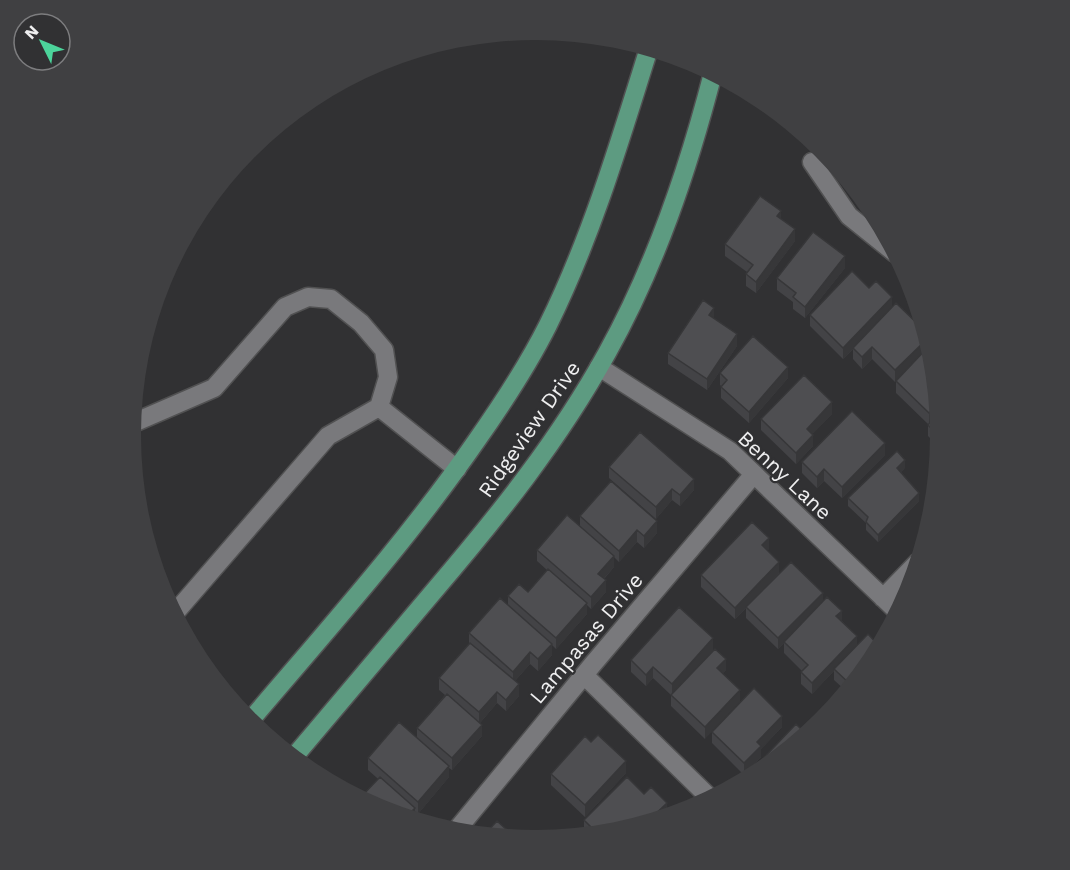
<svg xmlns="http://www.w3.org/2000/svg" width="1070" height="870" viewBox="0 0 1070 870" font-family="'Work Sans',sans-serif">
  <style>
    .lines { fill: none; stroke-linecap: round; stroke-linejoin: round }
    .minor-casing { stroke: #515152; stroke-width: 21 }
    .major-casing { stroke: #515152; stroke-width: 21 }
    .minor { stroke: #79797c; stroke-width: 18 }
    .major { stroke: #5d9b81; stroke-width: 18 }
    .wall { fill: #434346 }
    .shaded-wall { fill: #373739 }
    .building { fill: #4e4e51; stroke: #373739; stroke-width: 1.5 }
    .labels { text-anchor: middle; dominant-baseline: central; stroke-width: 4.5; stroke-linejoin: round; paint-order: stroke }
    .street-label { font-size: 21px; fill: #efeff0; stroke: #313133 }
  </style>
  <rect width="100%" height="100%" fill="#313133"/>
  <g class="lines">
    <defs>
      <path id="minor" d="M812 162 849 216 895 253
        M599 367 730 451 898 612
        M379 407 457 469
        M131 424 214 388 285 307 308 297 331 299 361 323 384 350 388 377 379 407 328 436 174 614
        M883 598 918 562
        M584 675 710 798
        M455 832 593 664 754 474"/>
      <path id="major" d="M249 722C327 630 408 540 477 440 503 403 528 365 548 325 591 238 620 141 649 48
        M293 758C340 702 387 647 434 591 498 516 559 440 607 353 656 265 688 170 713 73"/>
    </defs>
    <use href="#minor" class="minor-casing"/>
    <use href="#major" class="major-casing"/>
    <use href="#minor" class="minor"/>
    <use href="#major" class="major"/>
  </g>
  <path class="wall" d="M781 219 795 241 756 293 746 286V274L747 272 725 256V244Z
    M845 268 805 318 793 309V302L777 290V278Z
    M869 288 892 308 940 435 939 447 928 436V424L896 393V381L895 382 872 359 862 369 853 359V349L843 359 810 326V315Z
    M714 319 737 346 707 390 668 364V353Z
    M720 373 788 378 749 423 721 398V386L720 385Z
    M832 414 812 434 813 446 796 464 761 430V419Z
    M885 455 842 498 824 481 817 488 802 473V462Z
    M609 467 694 490 680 506 672 500 656 519 609 478Z
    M905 468 901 472 919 501 878 542 866 530V523L848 506V498Z
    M580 516 657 533 644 548 637 542 619 562 614 557V567L604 579 606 592 591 609 587 605V614L556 649 552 645V655L538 671 530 664 515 681 519 696 506 711 497 703 480 723 482 736 452 770 449 768V777L418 814 368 770V758L417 738V728L445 695 439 690V678L469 644V633L508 606V596L528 592 547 570 537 561V550L580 526Z
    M769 549 767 551 779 573 823 602 842 621 857 645 872 660 846 691 834 680V671L812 694 801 684V672L802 671 784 653V643L778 649 746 618V608L735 619 701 587V575Z
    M713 650 692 673 726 670 723 673 705 739 671 706V695L653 678 646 686 631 672V660Z
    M782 727 761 749V757L744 775 712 743V732Z
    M806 734 760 772 756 774V766Z
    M591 742 626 773 585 817 551 785V774Z
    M644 794 667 814 664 817 614 832 588 835 584 831V820Z"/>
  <path class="shaded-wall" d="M781 211V222L777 216Z
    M795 229V241L756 293V282Z
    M845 256V268L805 318V307Z
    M892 297V308L843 359V348Z
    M714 308V319L709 315Z
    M737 334V346L707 390V379Z
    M927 339 929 347 895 382V370Z
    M872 347V359L862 369V357Z
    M788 367V378L749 423V412Z
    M832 402V414L807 440V429Z
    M937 405 938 415 929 424V413Z
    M813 435V446L796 464V453Z
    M885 443V455L842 498V487Z
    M905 460V468L897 476V468Z
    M824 469V481L817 488V477Z
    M694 479V490L680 506V495Z
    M672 489V500L656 519V507Z
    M919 493V501L878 542V535Z
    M657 521V533L644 548V536Z
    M637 530V542L619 562V551Z
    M769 538V549L762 556V545Z
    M614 556V567L598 585V574Z
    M779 562V573L735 619V608Z
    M606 580V592L591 609V597Z
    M823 593V604L784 642V643L778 649V638Z
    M587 603V614L556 649V638Z
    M842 611V623L836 616Z
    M857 636V648L834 669V671L812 694V683Z
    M713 638V650L672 695V684Z
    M552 644V655L538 671V659Z
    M530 652V664L513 683V672Z
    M726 659V670L717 680V668Z
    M653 667V678L646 686V675Z
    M519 684V696L506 711V700Z
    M740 690V702L705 739V727Z
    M497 692V703L479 724V712Z
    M782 716V727L761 749V757L744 775V763L757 742Z
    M482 725V736L452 770V758Z
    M626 761V773L585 817V805Z
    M449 766V777L418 814V802Z
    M667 803V814L664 817 647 822Z
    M415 808 414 820 406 817Z"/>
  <path class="building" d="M760 196 781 211 777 216 795 229 756 282 746 274 753 265 725 244Z
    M813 232 845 256 805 307 793 297 796 293 777 278Z
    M852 271 869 288 876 281 892 297 843 348 810 315Z
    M703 300 714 308 709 315 737 334 707 379 668 353Z
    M896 303 925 331 927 339 895 370 872 347 862 357 853 348Z
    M753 336 788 367 749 412 721 387 727 380 720 373Z
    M929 346 932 356 937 405 929 413 896 381Z
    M804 375 832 402 807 429 813 435 796 453 761 419Z
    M852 411 885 443 842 487 824 469 817 477 802 462Z
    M938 414 940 435V437L928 425Z
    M640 432 694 479 680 495 672 489 656 507 609 467Z
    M897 451 905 460 897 468 919 493 878 535 866 522 868 517 848 498Z
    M611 481 657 521 644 536 637 530 619 551 580 516Z
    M567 515 614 556 598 574 606 580 591 597 537 550Z
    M752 522 769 538 762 545 779 562 735 608 701 575Z
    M791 562 823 593 778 638 746 607Z
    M548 569 587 603 556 638 508 596 519 584 528 592Z
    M827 597 842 611 836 616 857 636 812 683 801 672 808 665 784 642Z
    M500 598 552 644 538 659 530 652 513 672 469 633Z
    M679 607 713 638 672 684 653 667 646 675 631 660Z
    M868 634 879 646 872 660 851 685 834 669Z
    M470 643 519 684 506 700 497 692 479 712 439 678Z
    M715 649 726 659 717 668 740 690 705 727 671 695Z
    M754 688 782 716 757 742 761 746 744 763 712 732Z
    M447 694 482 725 452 758 417 728Z
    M399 722 449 766 418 802 368 758Z
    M796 724 806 734 761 771 756 766Z
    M598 735 626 761 585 805 551 774 585 736 591 742Z
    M380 777 415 808 406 817 380 809 360 798Z
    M627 777 644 794 651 787 667 803 647 822 614 832 598 834 584 820Z
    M497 821 516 838 484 835Z
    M528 832 537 840 523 839Z"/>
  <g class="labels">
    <g class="street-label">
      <text transform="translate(529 429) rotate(-55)">Ridgeview Drive</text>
      <text transform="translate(785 475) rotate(43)">Benny Lane</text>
      <text transform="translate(586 638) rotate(-50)">Lampasas Drive</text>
    </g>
  </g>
  <path d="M0 0H1070V870H0ZM535 40H536A394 394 0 0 1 930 434V436A394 394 0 0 1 536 830H535A394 394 0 0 1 141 436V434A394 394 0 0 1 535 40Z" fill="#404042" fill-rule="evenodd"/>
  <g transform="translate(42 42) rotate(313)"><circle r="28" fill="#313133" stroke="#7d7d7f" stroke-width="1.5"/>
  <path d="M0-4.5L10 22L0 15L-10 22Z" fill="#4cd49b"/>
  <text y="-9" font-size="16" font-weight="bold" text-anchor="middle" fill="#efeff0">N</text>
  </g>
</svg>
